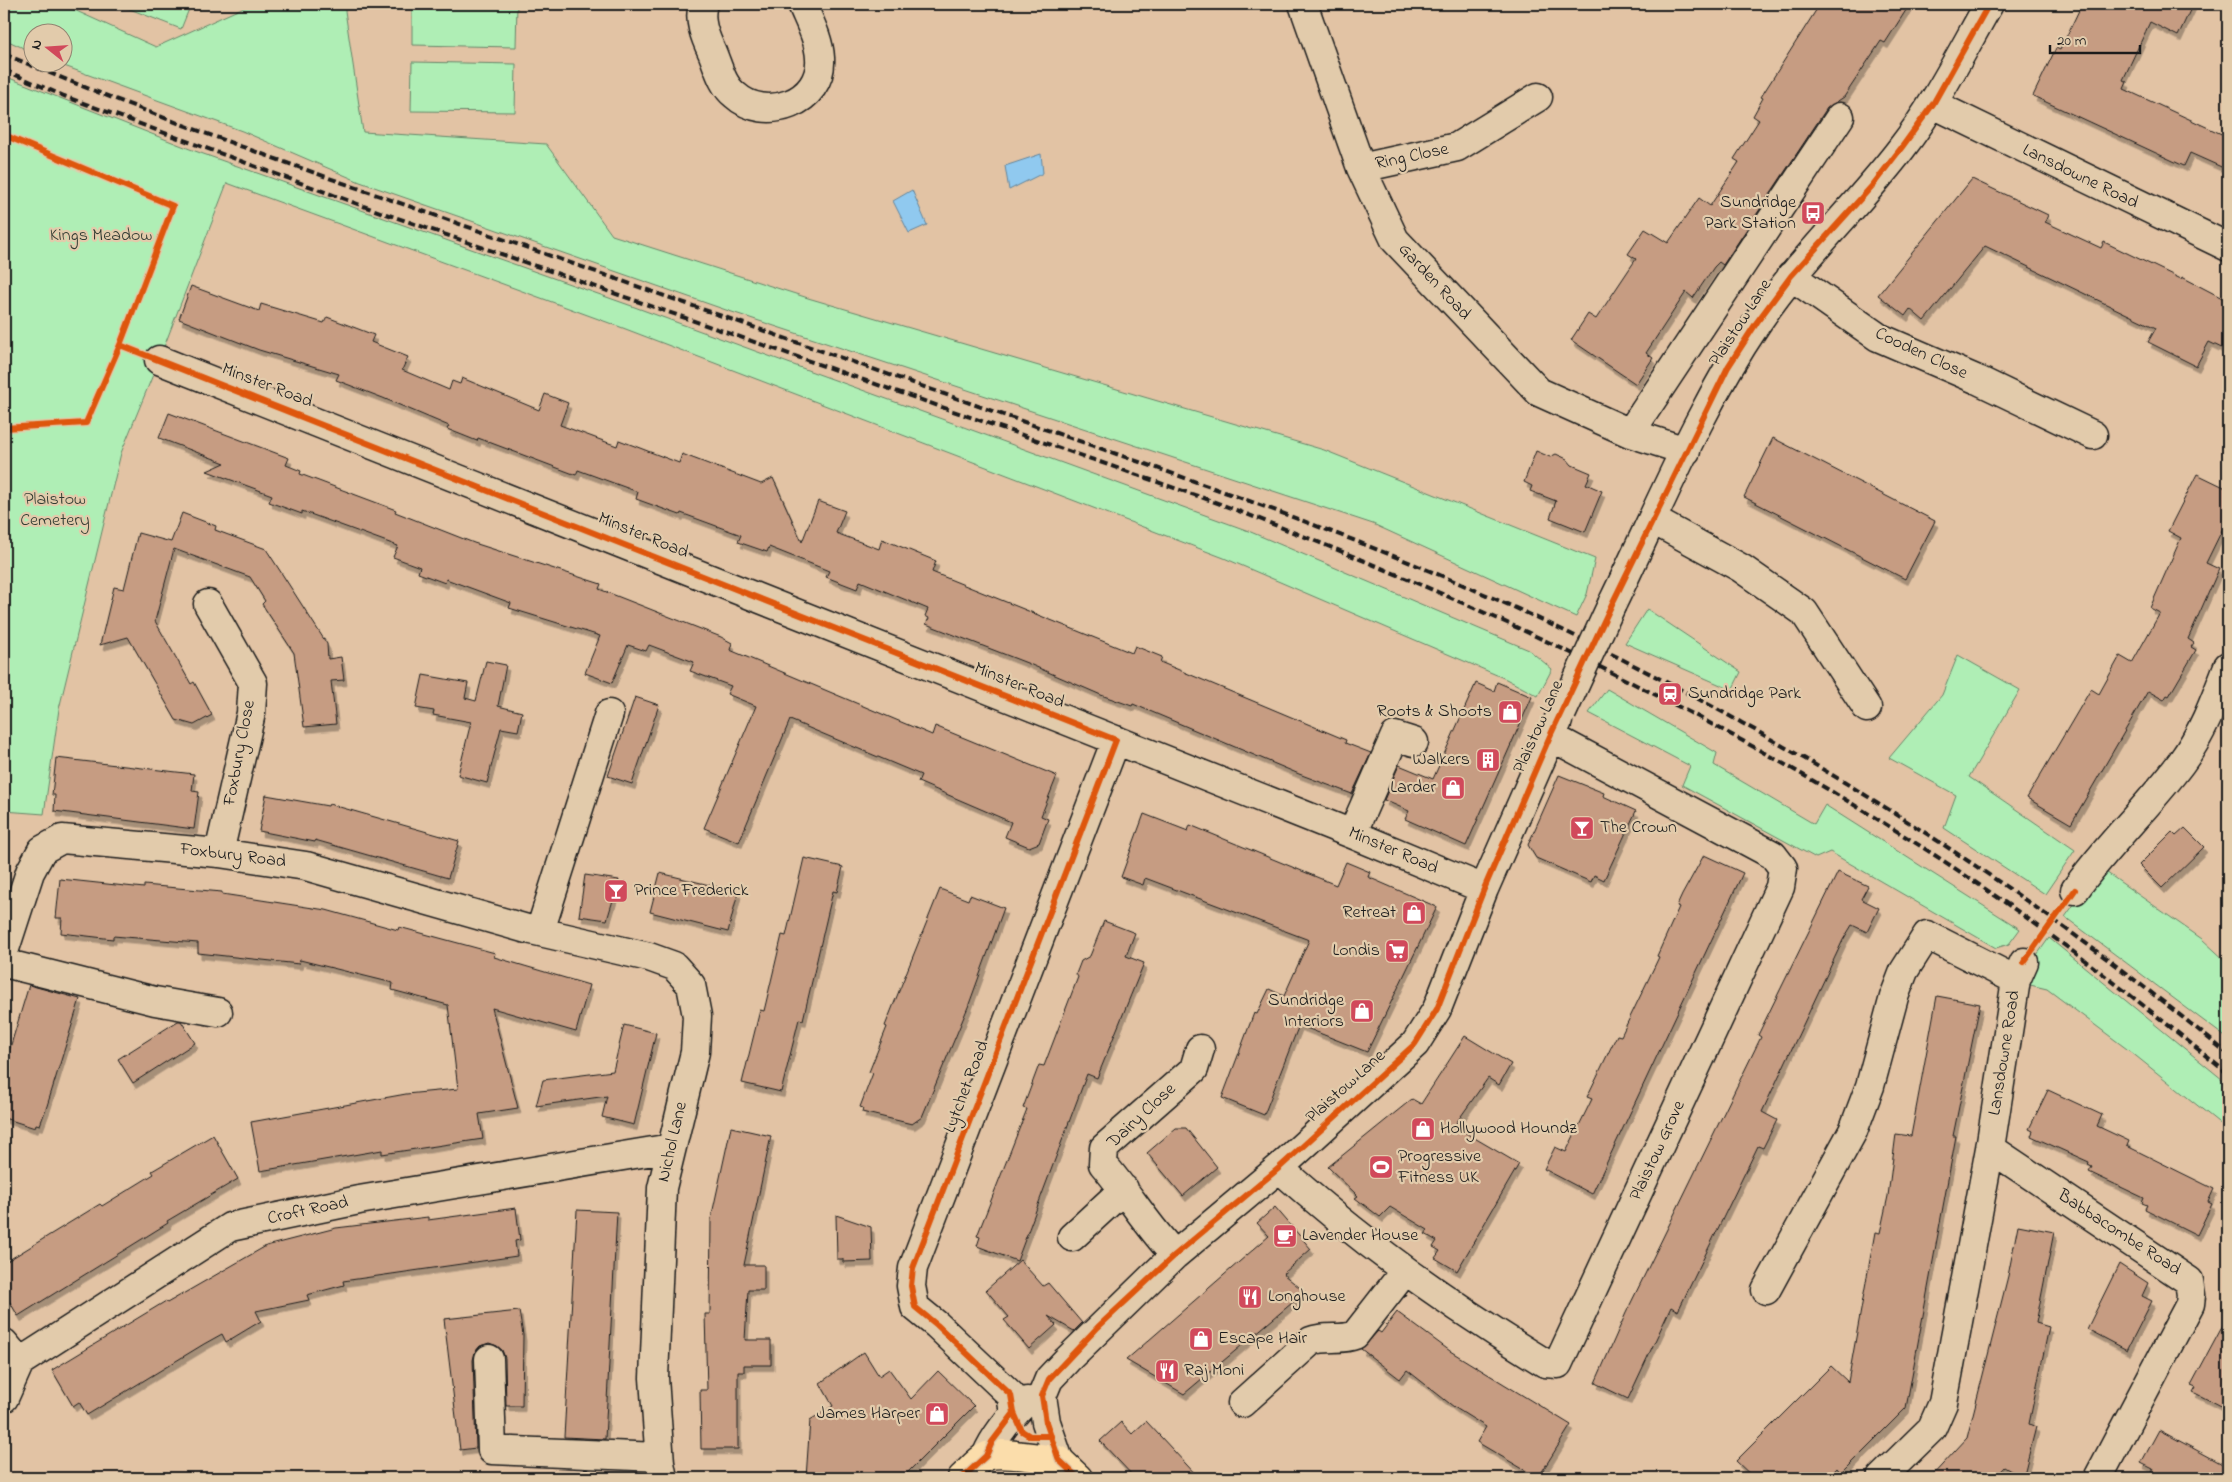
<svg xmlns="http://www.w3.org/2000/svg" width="2232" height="1482" viewBox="0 0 2232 1482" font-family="'Indie Flower',sans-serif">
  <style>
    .green { fill: #afeeb5; stroke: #668568 }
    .water { fill: #90c9ef; stroke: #62849b }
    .building { fill: #c69c82; stroke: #1c1c1c; filter: url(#shadow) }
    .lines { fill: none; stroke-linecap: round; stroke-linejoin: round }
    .minor-casing { stroke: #1c1c1c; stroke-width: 31 }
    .major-casing { stroke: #1c1c1c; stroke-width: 31 }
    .minor { stroke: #e2cbab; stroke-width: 28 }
    .major { stroke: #fbddab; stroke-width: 28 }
    .rail { stroke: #1c1c1c; stroke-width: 4; stroke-dasharray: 8 4; stroke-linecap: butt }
    .minor-bridge-casing { stroke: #1c1c1c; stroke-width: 31; stroke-linecap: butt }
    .minor-bridge { stroke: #e2cbab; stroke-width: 28 }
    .cycleway-casing { stroke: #e2cbab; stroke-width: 9 }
    .cycleway { stroke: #de560d; stroke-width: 6 }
    .labels { text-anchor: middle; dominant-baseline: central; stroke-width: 4.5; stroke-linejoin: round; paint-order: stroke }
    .street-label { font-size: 18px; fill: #1c1c1c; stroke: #e2cbab }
    .poi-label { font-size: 18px; fill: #1c1c1c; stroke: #e2cbab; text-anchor: start }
    .park-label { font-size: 18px; fill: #323c33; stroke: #e2cbab }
  </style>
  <defs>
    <filter id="shadow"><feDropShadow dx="3" dy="5.5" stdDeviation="0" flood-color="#0004"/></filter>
  </defs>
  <rect width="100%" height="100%" fill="#e2c3a4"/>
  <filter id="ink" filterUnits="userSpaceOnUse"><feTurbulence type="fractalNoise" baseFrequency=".02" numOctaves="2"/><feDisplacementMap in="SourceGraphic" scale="10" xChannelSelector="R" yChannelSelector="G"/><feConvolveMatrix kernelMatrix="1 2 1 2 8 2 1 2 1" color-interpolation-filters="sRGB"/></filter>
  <g filter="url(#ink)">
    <path class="green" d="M4 4H61L156 47 251 4H278L300 8 301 4H344L363 132 546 144 612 235 808 298 1324 450 1595 559 1587 594 1576 617 1373 524 726 310 360 182 242 131 56 63 62 62V32H32V52L4 39Z
      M117 4H191L181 29Z
      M412 4H517L516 47 412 45Z
      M412 62 516 64 515 112 411 111Z
      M4 76 195 151 629 305 1246 530 1529 650 1552 669 1538 696 1506 679 1224 558 623 328 227 183 159 360 121 453 59 709 44 814 4 811Z
      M1647 609 1741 672 1732 690 1625 643Z
      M1958 655 2020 690 1969 777 2075 850 2045 894 1944 828 1956 795 1889 758 1942 695Z
      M1607 689 1717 753 1714 765 1814 824 1825 805 2020 929 2009 944 1996 948 1830 852 1816 858 1682 785 1690 766 1589 713Z
      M2100 868 2202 939 2228 963V1039L2065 917Z
      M2049 938 2228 1084V1130L2131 1052 2047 989 2026 984 2032 962Z"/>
    <path class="water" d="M1041 154 1043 173 1009 190 1005 166Z
      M912 190 927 225 909 233 893 201Z"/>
    <path class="building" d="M1820 4H1910L1885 43 1881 41 1844 97 1827 108 1723 265 1719 262 1714 267 1693 298 1686 292 1646 353 1653 358 1636 384 1571 340 1588 314 1596 319 1636 259 1628 254 1645 229 1668 243 1699 198 1710 206 1739 162 1734 159 1759 120 1753 116 1763 98 1761 97Z
      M2082 4H2193L2178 36 2150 22 2123 80 2127 82 2124 89 2228 137V170L2190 153 2184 166 2033 96 2056 48 2060 50Z
      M1972 179 2048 215 2045 222 2101 248 2104 242 2181 279 2182 277 2228 301V351L2209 342 2196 366 2148 342 2156 328 1985 246 1924 321 1910 309 1905 316 1878 295Z
      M191 286 259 311 261 304 324 323 327 317 374 335 371 342 408 357 402 370 449 390 452 381 460 384 462 378 539 410 545 394 568 403 560 425 617 446 619 440 679 463 682 454 761 484 773 478 802 542 818 501 845 511 836 533 879 549 882 539 936 561 932 572 1132 653 1135 646 1162 657 1160 662 1346 740 1345 743 1371 753 1352 794 1299 774 1133 704 1132 706 1101 695 1027 663 926 624 929 618 925 616 928 609 860 581 857 589 826 577 829 571 769 547 767 552 738 542 741 535 681 513 680 515 636 499 638 492 578 470 576 475 478 438 477 441 447 429 449 426 383 398 336 380 339 374 259 350 179 319Z
      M169 413 289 458 286 465 301 471 300 474 396 510 395 512 474 543 601 584 599 589 721 637 732 643 730 650 932 735 935 726 1057 776 1041 816 1048 819 1039 843 1029 847 1005 837 1011 822 918 782 921 775 790 720 739 842 704 828 756 706 727 694 731 686 690 671 694 662 649 645 646 651 628 645 612 683 585 673 600 636 509 608 511 603 446 579 445 583 418 573 420 567 393 557 398 546 302 511V514L269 502 272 495 207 471 225 463 159 438Z
      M1773 438 1935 521 1905 579 1744 497Z
      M1536 451 1550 457 1556 454 1567 459 1572 465 1591 473 1586 484 1602 491 1585 532 1550 518 1556 501 1530 491 1532 486 1524 482Z
      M2197 474 2228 489V518L2206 563 2219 569 2188 639 2194 643 2191 647 2196 650 2169 696 2167 695 2164 700 2148 691 2071 824 2027 798 2091 689 2099 694 2120 656 2132 663 2160 613 2150 608 2181 538 2168 531Z
      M182 513 216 526 215 530 266 549 327 644 328 659 341 657 344 680 331 681 336 724 304 727 294 653 262 604 265 601 250 577 174 549 155 621 191 684 194 682 212 715 194 725 176 720 128 637 100 645 114 587 124 589 138 533 171 542Z
      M486 661 506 665 498 706 522 712 518 731 501 728 487 783 458 775 471 722 433 715 434 711 416 708 423 675 468 683 465 698 476 701Z
      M1497 682 1532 697 1466 846 1405 819 1409 811 1384 800 1399 765 1433 779 1476 683 1494 691Z
      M635 697 659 705 632 784 608 776Z
      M56 758 194 774 192 791 199 792 194 829 54 811 55 795H52Z
      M1559 775 1604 793 1603 796 1636 811 1604 880 1594 875 1591 882 1536 858 1528 845Z
      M266 795 328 806 329 804 459 841 448 878 315 840V842L259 831Z
      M1144 814 1188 831 1190 825 1336 885 1346 862 1370 872 1368 877 1437 907 1367 1052 1299 1025 1264 1115 1222 1098 1254 1013 1257 1014 1269 989 1284 996 1309 940 1145 878 1143 885 1121 877Z
      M2185 828 2204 847 2162 888 2139 865 2172 832 2176 836Z
      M1704 855 1743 873 1592 1194 1544 1169 1555 1147 1566 1152 1592 1099 1587 1097 1617 1035 1621 1036 1649 978 1659 957 1657 956 1679 907 1677 906 1682 895Z
      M804 858 843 867 837 892 833 891 803 1020 799 1019 781 1092 742 1083 760 1010 764 1011 782 935 786 936Z
      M1838 872 1868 886 1861 899 1879 908 1867 932 1852 925 1843 940 1762 1112 1777 1120 1763 1148 1758 1146 1678 1311 1671 1307 1628 1399 1595 1383 1626 1313 1761 1037 1758 1035Z
      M660 873 738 892 728 932 650 912Z
      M585 875 619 880 607 920 579 916Z
      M60 879 144 888V885L222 892V894L326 910 398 930 399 927 495 953 494 957 589 985 576 1032 492 1008 518 1108 479 1114 483 1139 382 1154V1150L260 1171 251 1122 406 1094 458 1089 448 1005 392 990 393 983 300 960 299 964 198 953V943L113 936V939L61 933 62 918H56Z
      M940 889 968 900 970 895 1004 908 968 1007 922 1117 912 1124 862 1112 863 1108 860 1107 873 1073 869 1072 887 1027 885 1026Z
      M1104 921 1135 933 1126 956 1144 963 1097 1078 1087 1074 1017 1261 977 1246 980 1237 977 1236 1027 1109 1023 1108 1039 1065 1044 1066 1078 977 1076 974 1081 961 1090 956Z
      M29 985 80 999 47 1106 40 1125 36 1124 35 1128 4 1118V1068Z
      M1937 996 1980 1004 1953 1136H1956L1906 1408 1841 1473 1837 1468 1828 1478H1754L1736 1461 1831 1366 1848 1382 1875 1232 1880 1233 1888 1196 1896 1134 1911 1136Z
      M178 1021H181L195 1043 133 1083 118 1059Z
      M624 1025 656 1033 634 1125 602 1117 607 1096 536 1106 543 1080 613 1071Z
      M1465 1036 1511 1064 1499 1085 1488 1078 1454 1126 1519 1164 1457 1271 1435 1258 1440 1251 1433 1247 1437 1241 1425 1234 1428 1230 1390 1207 1380 1217 1355 1198 1358 1196 1328 1167 1412 1099 1421 1104Z
      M2048 1090 2102 1115 2097 1126 2129 1141 2127 1146 2214 1189 2208 1202 2212 1204 2197 1235 2145 1209 2147 1205 2142 1203 2144 1198 2089 1172 2092 1167 2088 1165 2089 1162 2031 1136 2033 1131 2029 1129Z
      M731 1127 771 1136 744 1265H764V1290H748L745 1340H771V1365H744V1372H738V1449H701L700 1390H707L705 1314H710L711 1219Z
      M1176 1128H1186L1217 1167 1183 1196 1147 1153Z
      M213 1135 238 1179 167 1221 168 1223 18 1316 4 1292V1263L100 1204 102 1206 154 1174 152 1171Z
      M1275 1207 1311 1249 1283 1274 1305 1292 1184 1394 1126 1360 1269 1236 1257 1223Z
      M516 1208 520 1240 515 1241 517 1256 343 1281 344 1285 307 1295 309 1300 256 1311 261 1321 226 1342 222 1334 204 1344 87 1415 79 1402 73 1406 52 1370 166 1301 167 1303 266 1246 336 1228 428 1217V1220Z
      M577 1210 617 1212 605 1439 564 1437Z
      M836 1215 871 1227 872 1261 843 1262V1259H837Z
      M2018 1225 2054 1232 2036 1323 2049 1327 2029 1424 2036 1427 2023 1478 2004 1467 1994 1478H1930L1967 1438 2008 1276Z
      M1020 1260 1043 1286 1048 1283 1082 1323 1074 1331 1048 1316 1056 1325 1029 1349 1004 1320 1009 1317 986 1290Z
      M2119 1264 2148 1283 2142 1296 2152 1301 2127 1350 2087 1329Z
      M519 1311 523 1335 522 1406H506L505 1358 502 1350 497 1346 489 1343 480 1346 475 1352 473 1360 476 1448 460 1450 444 1319Z
      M1397 1312 1450 1351 1571 1425 1538 1478 1477 1442 1486 1427 1454 1407 1407 1370 1400 1379 1361 1349 1378 1331 1381 1333Z
      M2228 1316V1410L2193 1392 2196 1387 2191 1385Z
      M864 1352 879 1376 889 1369 911 1399 938 1371 974 1406 902 1478H806L810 1420 833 1406 820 1383Z
      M1146 1421 1160 1436 1199 1478H1135L1100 1441 1121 1422 1132 1434Z
      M2159 1430 2228 1467V1478H2148L2153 1469 2141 1463Z"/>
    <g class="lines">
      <defs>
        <path id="minor" d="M703 4C698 20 705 37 712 52 718 66 722 85 735 95 765 123 823 103 820 58 819 39 809 21 802 4
          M1303 4 1361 168 1395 240 1539 392 1630 433 1686 451
          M1933 104 2228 247
          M1361 168 1457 147 1538 97
          M1791 276 1878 337 1978 380 2093 435
          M159 360 1352 834 1484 889
          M1630 433 1840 117
          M1653 520 1741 568 1804 612 1867 708
          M208 604 253 683 251 713 219 853
          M1612 604C1658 510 1698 410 1757 323 1799 260 1855 209 1901 149 1936 104 1961 53 1989 4
          M1352 834 1395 736 1414 742
          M2075 890C2107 845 2148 807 2181 763 2203 733 2215 700 2228 666
          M540 931 609 714
          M4 952 30 872 42 850 62 839 219 853 306 866 527 929 649 957 674 966 691 985 697 1016 695 1052 662 1188 654 1378 660 1463 663 1478
          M4 963 155 1001 218 1012
          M1990 1148 2189 1281 2191 1295 2190 1304 2098 1478
          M1279 1168C1361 1242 1451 1306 1545 1363L1558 1364 1780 887 1783 868 1773 855 1550 736
          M1072 1237 1124 1189
          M1175 1255C1148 1227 1128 1193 1103 1164L1104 1148 1194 1069 1200 1049
          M1766 1290 1853 1131 1870 1086 1894 997 1904 971 1927 935 2016 980
          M4 1343 20 1362
          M489 1359 492 1450 659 1457
          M1042 1396 1049 1379 1067 1360 1175 1255 1279 1168 1415 1044 1437 1009 1484 889 1558 721
          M1042 1396 1046 1422 1059 1460
          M4 1398 20 1362 230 1227 359 1200 671 1148
          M1242 1403 1311 1341C1326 1335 1341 1341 1355 1335L1405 1271
          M1014 1413 1011 1395 937 1325 915 1307 911 1286 913 1268 1116 740
          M986 1456C995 1435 1010 1417 1027 1401
          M1881 1478 1932 1428 1943 1403 1990 1148 2016 980 2024 962"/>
        <path id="major" d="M962 1478C969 1472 977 1461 985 1457 1000 1449 1041 1460 1059 1460L1078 1478"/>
      </defs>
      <use href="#minor" class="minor-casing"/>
      <use href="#major" class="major-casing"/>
      <use href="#minor" class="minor"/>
      <use href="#major" class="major"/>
      <path class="rail" d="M4 54C151 116 303 169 454 222 636 286 819 350 1001 414 1180 476 1359 536 1531 615 1781 732 2016 879 2228 1054
        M4 70 64 96 366 207 1212 501C1455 592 1691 701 1911 840 2022 910 2127 990 2228 1074"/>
      <defs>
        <path id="minor-bridge" d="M1562 713 1612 604"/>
      </defs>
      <use href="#minor-bridge" class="minor-bridge-casing"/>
      <use href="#minor-bridge" class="minor-bridge"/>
      <defs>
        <path id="cycleway" d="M4 135 173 206 120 345 1116 740 913 1268 911 1286 915 1307 937 1325 1011 1395 1014 1413 1022 1431 1030 1436H1051
          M4 428 86 423 120 345
          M2024 962 2075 890
          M962 1478 986 1456 992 1442 1014 1413
          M1078 1478 1059 1460 1046 1422 1042 1396 1049 1379 1098 1327 1175 1255 1279 1168 1415 1044 1437 1009 1484 889 1550 736 1612 604 1728 367 1757 322 1791 276 1872 186 1902 147 1933 104 1989 4"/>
      </defs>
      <use href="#cycleway" class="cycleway-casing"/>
      <use href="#cycleway" class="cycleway"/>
    </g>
  </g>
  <defs>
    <symbol id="bus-square" viewBox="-11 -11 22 22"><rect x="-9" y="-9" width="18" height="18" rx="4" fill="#d1495b" stroke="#e2cbab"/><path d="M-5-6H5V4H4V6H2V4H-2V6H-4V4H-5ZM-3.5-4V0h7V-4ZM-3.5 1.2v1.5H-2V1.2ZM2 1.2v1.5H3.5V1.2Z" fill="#fff"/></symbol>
    <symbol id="station-square" viewBox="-11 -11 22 22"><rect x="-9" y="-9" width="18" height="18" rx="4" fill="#d1495b" stroke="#e2cbab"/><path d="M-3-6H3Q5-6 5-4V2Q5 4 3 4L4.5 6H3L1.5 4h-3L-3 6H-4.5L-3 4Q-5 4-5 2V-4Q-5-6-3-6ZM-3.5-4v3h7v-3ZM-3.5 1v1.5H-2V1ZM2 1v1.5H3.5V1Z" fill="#fff"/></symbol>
    <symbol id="shop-square" viewBox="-11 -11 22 22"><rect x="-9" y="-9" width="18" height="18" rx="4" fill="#d1495b" stroke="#e2cbab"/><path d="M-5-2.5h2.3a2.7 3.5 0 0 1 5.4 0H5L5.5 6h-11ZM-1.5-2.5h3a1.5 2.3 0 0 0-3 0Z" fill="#fff"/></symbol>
    <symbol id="building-square" viewBox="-11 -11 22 22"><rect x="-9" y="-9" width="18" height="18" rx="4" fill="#d1495b" stroke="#e2cbab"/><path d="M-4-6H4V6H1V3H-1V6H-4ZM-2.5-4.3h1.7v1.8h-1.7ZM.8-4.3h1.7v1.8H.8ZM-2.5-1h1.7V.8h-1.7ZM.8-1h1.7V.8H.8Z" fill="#fff"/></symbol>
    <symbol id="bar-square" viewBox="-11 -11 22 22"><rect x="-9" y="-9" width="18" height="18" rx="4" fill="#d1495b" stroke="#e2cbab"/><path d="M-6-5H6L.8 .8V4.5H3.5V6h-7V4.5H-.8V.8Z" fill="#fff"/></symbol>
    <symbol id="supermarket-square" viewBox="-11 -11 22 22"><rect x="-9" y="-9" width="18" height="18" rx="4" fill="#d1495b" stroke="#e2cbab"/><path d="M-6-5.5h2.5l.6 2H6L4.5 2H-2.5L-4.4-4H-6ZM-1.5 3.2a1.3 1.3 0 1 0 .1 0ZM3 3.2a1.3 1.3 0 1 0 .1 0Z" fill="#fff"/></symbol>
    <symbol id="stadium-square" viewBox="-11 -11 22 22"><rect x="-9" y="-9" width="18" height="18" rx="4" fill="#d1495b" stroke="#e2cbab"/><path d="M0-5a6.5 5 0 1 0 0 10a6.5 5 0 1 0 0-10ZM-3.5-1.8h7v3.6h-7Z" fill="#fff"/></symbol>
    <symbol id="cafe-square" viewBox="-11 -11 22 22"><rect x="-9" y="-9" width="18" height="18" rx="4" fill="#d1495b" stroke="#e2cbab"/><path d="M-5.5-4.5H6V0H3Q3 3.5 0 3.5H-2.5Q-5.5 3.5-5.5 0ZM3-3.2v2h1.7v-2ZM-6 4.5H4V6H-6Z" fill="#fff"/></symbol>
    <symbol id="restaurant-square" viewBox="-11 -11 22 22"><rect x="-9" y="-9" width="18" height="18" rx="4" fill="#d1495b" stroke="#e2cbab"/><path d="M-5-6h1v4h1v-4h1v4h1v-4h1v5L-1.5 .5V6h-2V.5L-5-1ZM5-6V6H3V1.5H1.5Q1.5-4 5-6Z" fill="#fff"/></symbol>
  </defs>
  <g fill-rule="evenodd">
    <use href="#bus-square" x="1799" y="199" width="28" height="28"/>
    <use href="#station-square" x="1656" y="680" width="28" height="28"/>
    <use href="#shop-square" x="1496" y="698" width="28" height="28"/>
    <use href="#building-square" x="1474" y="746" width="28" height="28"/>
    <use href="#shop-square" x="1439" y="774" width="28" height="28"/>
    <use href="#bar-square" x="1568" y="814" width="28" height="28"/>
    <use href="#bar-square" x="602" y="877" width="28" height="28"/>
    <use href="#shop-square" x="1400" y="899" width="28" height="28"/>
    <use href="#supermarket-square" x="1383" y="937" width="28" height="28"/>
    <use href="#shop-square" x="1348" y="997" width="28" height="28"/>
    <use href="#shop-square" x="1409" y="1115" width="28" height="28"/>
    <use href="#stadium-square" x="1367" y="1153" width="28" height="28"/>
    <use href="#cafe-square" x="1271" y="1222" width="28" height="28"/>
    <use href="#restaurant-square" x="1236" y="1283" width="28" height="28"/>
    <use href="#shop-square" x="1187" y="1325" width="28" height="28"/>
    <use href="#restaurant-square" x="1153" y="1357" width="28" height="28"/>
    <use href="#shop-square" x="923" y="1400" width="28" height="28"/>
  </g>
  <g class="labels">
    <g class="street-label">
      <text transform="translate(1412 157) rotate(-12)">Ring Close</text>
      <text transform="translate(2080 177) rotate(26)">Lansdowne Road</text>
      <text transform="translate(1434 282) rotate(47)">Garden Road</text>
      <text transform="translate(1741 323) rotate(-57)">Plaistow Lane</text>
      <text transform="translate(1921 354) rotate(25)">Cooden Close</text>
      <text transform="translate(267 386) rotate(21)">Minster Road</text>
      <text transform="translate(643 536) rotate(22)">Minster Road</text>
      <text transform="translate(1019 686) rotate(22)">Minster Road</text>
      <text transform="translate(1539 727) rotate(-66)">Plaistow Lane</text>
      <text transform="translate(240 753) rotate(-79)">Foxbury Close</text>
      <text transform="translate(1393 851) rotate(23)">Minster Road</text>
      <text transform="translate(233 856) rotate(7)">Foxbury Road</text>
      <text transform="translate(2005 1053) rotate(-81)">Lansdowne Road</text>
      <text transform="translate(967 1087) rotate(-69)">Lytchet Road</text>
      <text transform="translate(1346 1087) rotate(-42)">Plaistow Lane</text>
      <text transform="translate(1142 1116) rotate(-43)">Dairy Close</text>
      <text transform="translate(673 1142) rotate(-77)">Nichol Lane</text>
      <text transform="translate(1658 1151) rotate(-65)">Plaistow Grove</text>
      <text transform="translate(308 1211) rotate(-12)">Croft Road</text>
      <text transform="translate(2119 1233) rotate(33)">Babbacombe Road</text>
    </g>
    <g class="poi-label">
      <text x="1796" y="203" text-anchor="end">Sundridge<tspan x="1796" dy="21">Park Station</tspan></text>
      <text x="1688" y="694">Sundridge Park</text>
      <text x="1492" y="712" text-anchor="end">Roots &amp; Shoots</text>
      <text x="1470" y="760" text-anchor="end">Walkers</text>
      <text x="1436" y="788" text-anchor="end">Larder</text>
      <text x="1600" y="828">The Crown</text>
      <text x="634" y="891">Prince Frederick</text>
      <text x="1396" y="913" text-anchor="end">Retreat</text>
      <text x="1380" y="951" text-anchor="end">Londis</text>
      <text x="1344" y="1001" text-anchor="end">Sundridge<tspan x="1344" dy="21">Interiors</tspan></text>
      <text x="1440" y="1129">Hollywood Houndz</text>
      <text x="1398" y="1157">Progressive<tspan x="1398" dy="21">Fitness UK</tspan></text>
      <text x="1302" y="1236">Lavender House</text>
      <text x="1268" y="1297">Longhouse</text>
      <text x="1218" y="1339">Escape Hair</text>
      <text x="1184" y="1371">Raj Moni</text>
      <text x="920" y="1414" text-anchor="end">James Harper</text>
    </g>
    <g class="park-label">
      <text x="101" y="236">Kings Meadow</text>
      <text x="55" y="500">Plaistow<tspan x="55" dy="21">Cemetery</tspan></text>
    </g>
  </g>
  <rect width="2232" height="1482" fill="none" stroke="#e2cbab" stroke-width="20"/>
  <rect x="10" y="10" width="2212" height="1462" fill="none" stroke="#1c1c1c" stroke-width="2" filter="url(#ink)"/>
  <g transform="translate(48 48) rotate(287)"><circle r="24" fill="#e2cbab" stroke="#938572"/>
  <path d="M0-4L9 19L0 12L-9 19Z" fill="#d1495b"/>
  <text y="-8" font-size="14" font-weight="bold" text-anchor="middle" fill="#1c1c1c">N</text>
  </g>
  <path d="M2050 45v8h90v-8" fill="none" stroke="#1c1c1c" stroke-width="2.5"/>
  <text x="2057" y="45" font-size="15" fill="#1c1c1c" stroke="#e2cbab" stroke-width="4" paint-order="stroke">20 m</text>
</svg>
